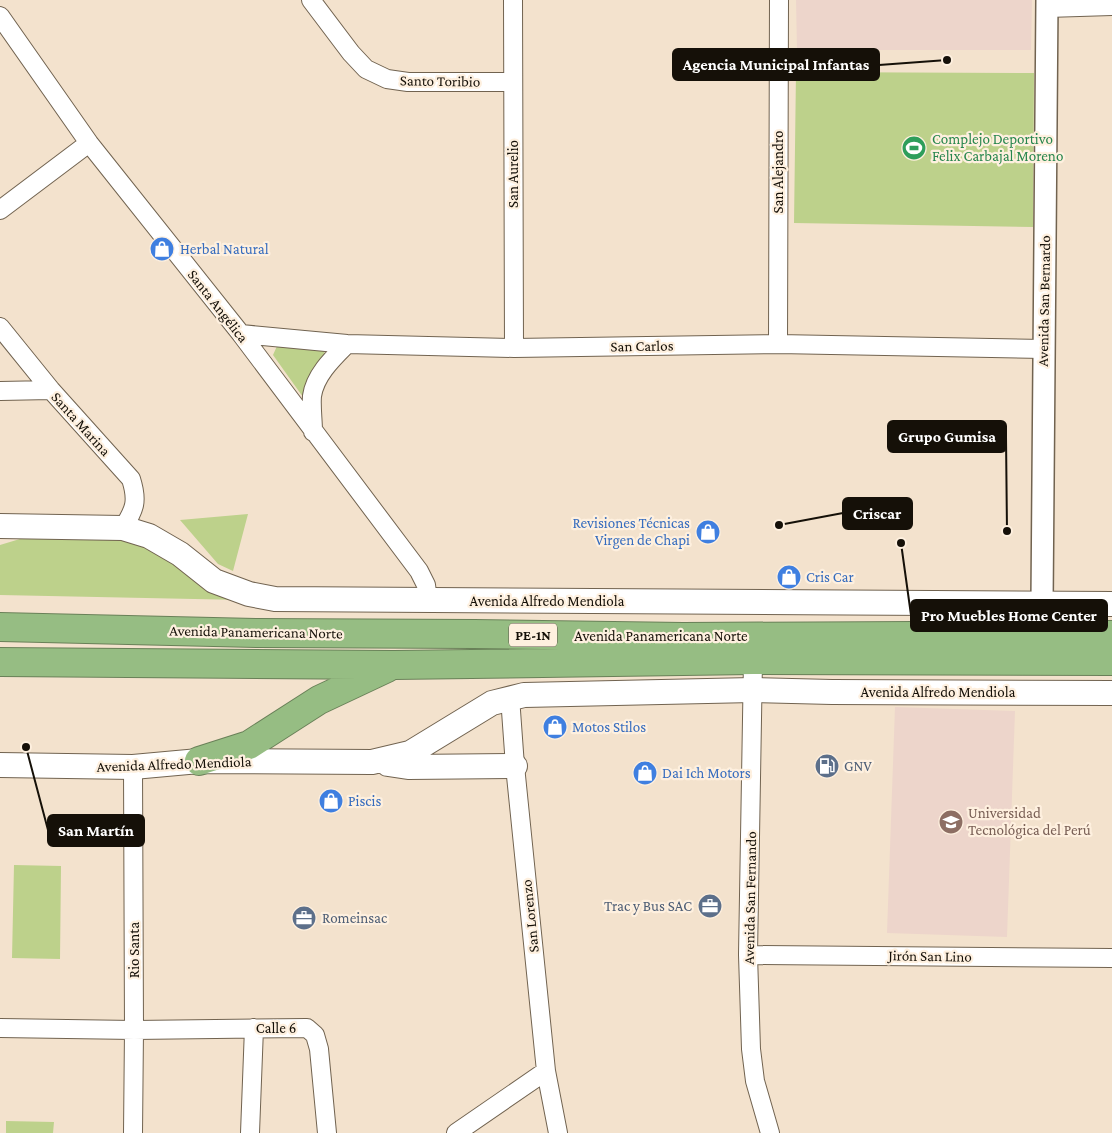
<svg xmlns="http://www.w3.org/2000/svg" width="1112" height="1133" viewBox="0 0 1112 1133" font-family="'Crimson Pro',serif">
  <style>
    .education { fill: #edd5cb }
    .green { fill: #bdd18b }
    .lines { fill: none; stroke-linecap: round; stroke-linejoin: round }
    .minor-casing { stroke: #716350; stroke-width: 20 }
    .tertiary-casing { stroke: #716350; stroke-width: 24 }
    .secondary-casing { stroke: #716350; stroke-width: 26 }
    .motorway-casing { stroke: #698058; stroke-width: 30 }
    .minor { stroke: #fff; stroke-width: 18 }
    .tertiary { stroke: #fff; stroke-width: 21 }
    .secondary { stroke: #fff; stroke-width: 24 }
    .motorway { stroke: #96bd83; stroke-width: 28 }
    .labels { text-anchor: middle; dominant-baseline: central; stroke-width: 4.5; stroke-linejoin: round; paint-order: stroke }
    .shield { fill: #fef0df; stroke: #5b5348; stroke-width: 1 }
    .shield-label { font-size: 14px; font-weight: bold; fill: #151008 }
    .street-label { font-size: 15px; fill: #151008; stroke: #fef0df }
    .leisure-label { font-size: 15px; fill: #27864d; stroke: #fef0df; text-anchor: start }
    .shop-label { font-size: 15px; fill: #366cbe; stroke: #fef0df; text-anchor: start }
    .service-label { font-size: 15px; fill: #4e5e75; stroke: #fef0df; text-anchor: start }
    .education-label { font-size: 15px; fill: #785e54; stroke: #fef0df; text-anchor: start }
    .leader { fill: none; stroke: #151008; stroke-width: 2 }
    .callout-dot { fill: #151008; stroke: #fef0df; stroke-width: 2 }
    .callout { fill: #151008; stroke: #151008; stroke-width: 2 }
    .callout-label { font-size: 16px; text-anchor: middle; font-weight: bold; fill: #fff }
  </style>
  <rect width="100%" height="100%" fill="#f3e2cd"/>
  <path class="education" d="M796 0H1032L1031 50H797Z
    M895 707 1015 711 1007 937 887 933Z"/>
  <path class="green" d="M796 72 1034 73 1033 227 794 223Z
    M277 346 324 350 325 357 303 397 273 355Z
    M248 514 233 571 218 564 180 520Z
    M43 532 122 533 243 600 0 595V545Z
    M14 865 61 866 60 959 12 958Z
    M6 1121 54 1122 53 1133H6Z"/>
  <g class="lines">
    <defs>
      <path id="minor" d="M311 0 351 53 366 69 387 79 408 82H513
        M513 0 514 348
        M1047 8 1112 6
        M0 16 89 143 241 334 419 571 426 585 428 600
        M0 210 89 143
        M0 327 51 390 131 479C138 501 135 509 123 528
        M241 334 347 344 514 348 778 344 1043 349
        M778 344 779 0
        M0 391 51 390
        M313 432C313 420 311 407 312 396 315 375 333 358 347 344
        M753 660 748 955 751 1049 755 1081 770 1133
        M510 697 515 766 546 1071 558 1133
        M748 955 1112 958
        M0 1028 134 1030 307 1028 315 1035 319 1049 327 1133
        M133 1133 134 1030 133 767
        M250 1133 254 1028
        M456 1133 546 1071"/>
      <path id="tertiary" d="M1042 603 1047 0"/>
      <path id="secondary" d="M0 526 123 528 149 536 180 554 214 581 249 594 275 599 1112 604
        M388 764 408 767 515 766
        M0 765 133 767 199 761 372 762 410 753 492 703 524 695 753 690 832 692 1112 693"/>
      <path id="motorway" d="M0 627 258 633 474 634 683 637 1112 635
        M0 662 394 665 753 660 1112 661
        M199 761 249 745 319 700 387 668"/>
    </defs>
    <use href="#minor" class="minor-casing"/>
    <use href="#tertiary" class="tertiary-casing"/>
    <use href="#secondary" class="secondary-casing"/>
    <use href="#motorway" class="motorway-casing"/>
    <use href="#minor" class="minor"/>
    <use href="#tertiary" class="tertiary"/>
    <use href="#secondary" class="secondary"/>
    <use href="#motorway" class="motorway"/>
  </g>
  <defs>
    <symbol id="stadium-disc" viewBox="-11 -11 22 22"><circle r="9.5" fill="#2e9e5b" stroke="#fef0df"/><path d="M0-5a6.5 5 0 1 0 0 10a6.5 5 0 1 0 0-10ZM-3.5-1.8h7v3.6h-7Z" fill="#fff"/></symbol>
    <symbol id="shop-disc" viewBox="-11 -11 22 22"><circle r="9.5" fill="#3f7fe0" stroke="#fef0df"/><path d="M-5-2.5h2.3a2.7 3.5 0 0 1 5.4 0H5L5.5 6h-11ZM-1.5-2.5h3a1.5 2.3 0 0 0-3 0Z" fill="#fff"/></symbol>
    <symbol id="fuel-disc" viewBox="-11 -11 22 22"><circle r="9.5" fill="#5c6f8a" stroke="#fef0df"/><path d="M-5.5-6h7V0h2V4h1.3V-2.5L3-4.5l.8-.8L6-3V5H2.5V1h-1V6h-7ZM-4.2-4.7v3.2H.2V-4.7Z" fill="#fff"/></symbol>
    <symbol id="university-disc" viewBox="-11 -11 22 22"><circle r="9.5" fill="#8d6e63" stroke="#fef0df"/><path d="M0-5L7-2L0 1L-7-2ZM-4 1L0 2.5L4 1V4Q0 6-4 4Z" fill="#fff"/></symbol>
    <symbol id="office-disc" viewBox="-11 -11 22 22"><circle r="9.5" fill="#5c6f8a" stroke="#fef0df"/><path d="M-6-3h4V-5.5h4V-3h4V5H-6ZM-1-4.5V-3h2v-1.5ZM-6 0V1H6V0Z" fill="#fff"/></symbol>
  </defs>
  <g fill-rule="evenodd">
    <use href="#stadium-disc" x="900" y="134" width="28" height="28"/>
    <use href="#shop-disc" x="148" y="235" width="28" height="28"/>
    <use href="#shop-disc" x="694" y="518" width="28" height="28"/>
    <use href="#shop-disc" x="775" y="563" width="28" height="28"/>
    <use href="#shop-disc" x="541" y="713" width="28" height="28"/>
    <use href="#fuel-disc" x="813" y="752" width="28" height="28"/>
    <use href="#shop-disc" x="631" y="759" width="28" height="28"/>
    <use href="#shop-disc" x="317" y="787" width="28" height="28"/>
    <use href="#university-disc" x="937" y="808" width="28" height="28"/>
    <use href="#office-disc" x="696" y="892" width="28" height="28"/>
    <use href="#office-disc" x="290" y="904" width="28" height="28"/>
  </g>
  <g class="labels">
    <rect class="shield" x="509" y="623.5" width="48" height="23" rx="4"/>
    <g class="shield-label">
      <text x="533" y="635">PE-1N</text>
    </g>
    <g class="street-label">
      <text transform="translate(440 81) rotate(1)">Santo Toribio</text>
      <text transform="translate(778 172) rotate(-90)">San Alejandro</text>
      <text transform="translate(513 174) rotate(-90)">San Aurelio</text>
      <text transform="translate(1044 301) rotate(-89)">Avenida San Bernardo</text>
      <text transform="translate(218 306) rotate(52)">Santa Angélica</text>
      <text transform="translate(642 346) rotate(-1)">San Carlos</text>
      <text transform="translate(81 424) rotate(48)">Santa Marina</text>
      <text x="547" y="601">Avenida Alfredo Mendiola</text>
      <text transform="translate(256 632) rotate(1)">Avenida Panamericana Norte</text>
      <text x="661" y="636">Avenida Panamericana Norte</text>
      <text x="938" y="692">Avenida Alfredo Mendiola</text>
      <text transform="translate(174 764) rotate(-2)">Avenida Alfredo Mendiola</text>
      <text transform="translate(750 898) rotate(-89)">Avenida San Fernando</text>
      <text transform="translate(530 916) rotate(-96)">San Lorenzo</text>
      <text transform="translate(134 950) rotate(-90)">Rio Santa</text>
      <text transform="translate(930 956) rotate(1)">Jirón San Lino</text>
      <text x="276" y="1028">Calle 6</text>
    </g>
    <g class="leisure-label">
      <text x="932" y="139">Complejo Deportivo<tspan x="932" dy="17">Felix Carbajal Moreno</tspan></text>
    </g>
    <g class="shop-label">
      <text x="180" y="249">Herbal Natural</text>
      <text x="690" y="523" text-anchor="end">Revisiones Técnicas<tspan x="690" dy="17">Virgen de Chapi</tspan></text>
      <text x="806" y="577">Cris Car</text>
      <text x="572" y="727">Motos Stilos</text>
      <text x="662" y="773">Dai Ich Motors</text>
      <text x="348" y="801">Piscis</text>
    </g>
    <g class="service-label">
      <text x="844" y="766">GNV</text>
      <text x="692" y="906" text-anchor="end">Trac y Bus SAC</text>
      <text x="322" y="918">Romeinsac</text>
    </g>
    <g class="education-label">
      <text x="968" y="813">Universidad<tspan x="968" dy="17">Tecnológica del Perú</tspan></text>
    </g>
  </g>
  <path class="leader" d="M947 60L879 65M1007 531L1006 437M779 525L843 513M901 543L911 615M26 747L48 830"/>
  <g class="callout-dot">
    <circle cx="947" cy="60" r="5"/>
    <circle cx="1007" cy="531" r="5"/>
    <circle cx="779" cy="525" r="5"/>
    <circle cx="901" cy="543" r="5"/>
    <circle cx="26" cy="747" r="5"/>
  </g>
  <g class="callout">
    <rect x="673" y="49" width="206" height="31" rx="5"/>
    <rect x="888" y="421" width="118" height="31" rx="5"/>
    <rect x="843" y="498" width="69" height="31" rx="5"/>
    <rect x="911" y="600" width="196" height="31" rx="5"/>
    <rect x="48" y="815" width="96" height="31" rx="5"/>
  </g>
  <g class="callout-label">
    <text x="776" y="70">Agencia Municipal Infantas</text>
    <text x="947" y="442">Grupo Gumisa</text>
    <text x="877" y="519">Criscar</text>
    <text x="1009" y="621">Pro Muebles Home Center</text>
    <text x="96" y="836">San Martín</text>
  </g>
</svg>
